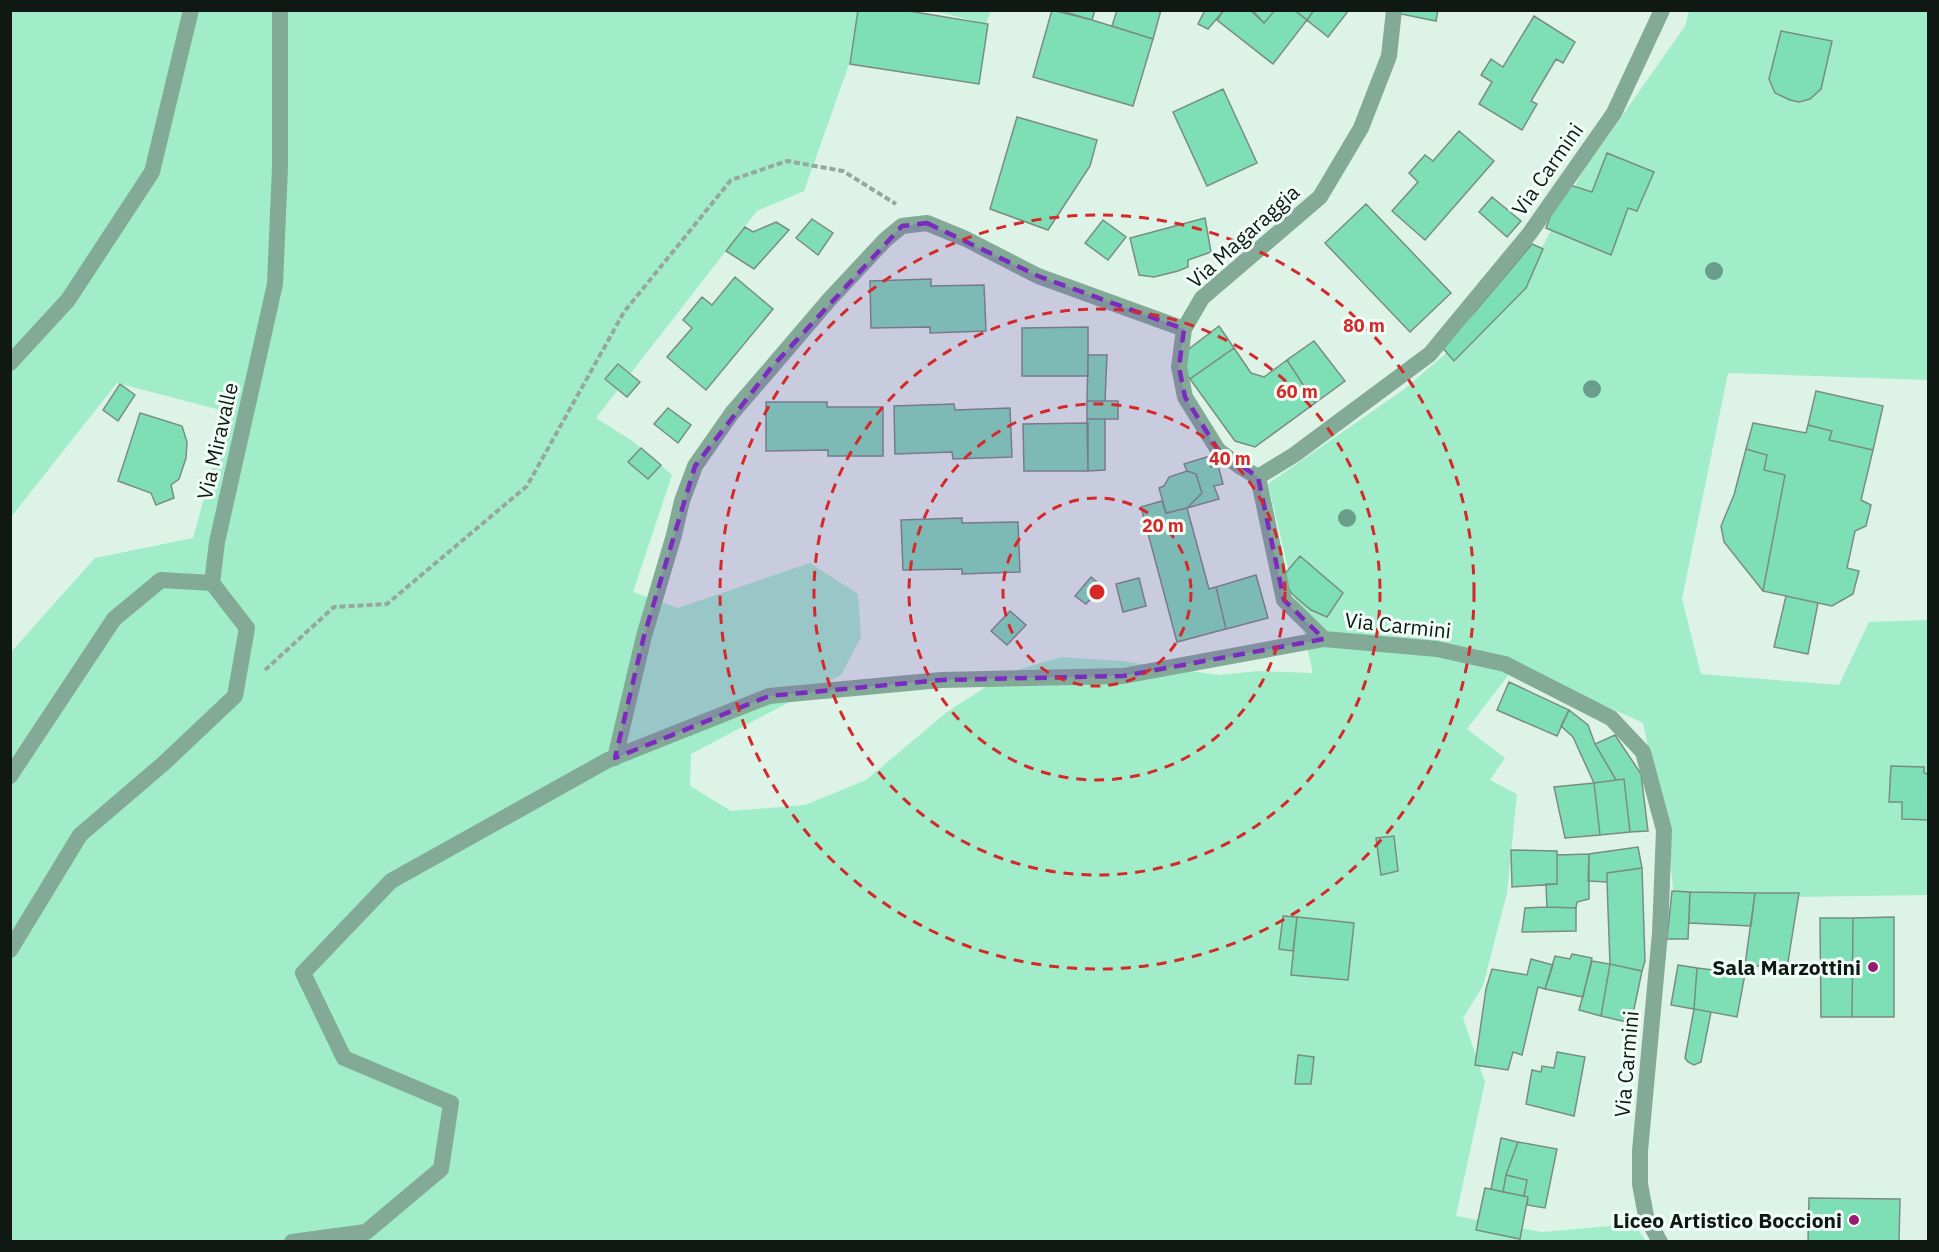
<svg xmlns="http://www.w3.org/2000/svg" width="1939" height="1252" viewBox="0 0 1939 1252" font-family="'IBM Plex Sans',sans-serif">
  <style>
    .green { fill: #a1edca }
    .building { fill: #7edeb5; stroke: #798d83; stroke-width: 1.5 }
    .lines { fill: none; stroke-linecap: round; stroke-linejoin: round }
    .path { stroke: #96a79e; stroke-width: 4; stroke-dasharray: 6 3; stroke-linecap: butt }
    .minor { stroke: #83a997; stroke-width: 16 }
    .tree { fill: #699e8b }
    .marked { fill: #7b2cbf; fill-opacity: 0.2; stroke: #7b2cbf; stroke-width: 4.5; stroke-dasharray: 12 8; stroke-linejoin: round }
    .ring { fill: none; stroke: #d62828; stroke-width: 3; stroke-dasharray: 10 8 }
    .poi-dot { fill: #991b72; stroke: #f1fef7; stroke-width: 2 }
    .labels { text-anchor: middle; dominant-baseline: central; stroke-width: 6; stroke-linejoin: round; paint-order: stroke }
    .street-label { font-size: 21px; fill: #101814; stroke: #f1fef7 }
    .poi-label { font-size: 21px; font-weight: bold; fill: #101814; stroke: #f1fef7; text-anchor: end }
    .centre { fill: #d62828; stroke: #f1fef7; stroke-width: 3 }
    .ring-label { font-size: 18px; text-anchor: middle; font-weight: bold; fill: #d62828; stroke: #f1fef7; stroke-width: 6; stroke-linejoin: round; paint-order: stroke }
  </style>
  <rect width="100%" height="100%" fill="#ddf3e8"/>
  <path class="green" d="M11 11H868L804 191 757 211 596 418 634 442 672 475 633 592 678 608 810 563 858 594 861 637 841 675 691 754 690 786 731 811 805 805 866 780 947 712 1007 673 1061 657 1121 661 1219 675 1258 671 1313 673 1268 484 1403 390 1518 292 1582 173 1685 26 1689 11H1928V380L1728 373 1682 599 1701 674 1839 685 1869 622 1928 620V895L1674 899 1669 847 1643 723 1516 665 1467 729 1505 758 1490 780 1517 794 1507 893 1483 986 1463 1018 1485 1082 1456 1216 1542 1232 1634 1224 1646 1241H11V652L95 558 193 538 228 412 117 383 11 517Z
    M934 11H991L986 24Z"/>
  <path class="building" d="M858 10H903L988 24 979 84 850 64Z
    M1052 10 1092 20 1153 39 1133 106 1033 77Z
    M1058 10H1095L1092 20Z
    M1117 10H1161L1153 39 1112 26Z
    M1205 10H1224L1208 29 1198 24Z
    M1224 10H1250L1264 23 1275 10H1294L1307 20 1273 64 1217 20Z
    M1252 10H1275L1264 23Z
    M1294 10H1314L1307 20Z
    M1314 10H1349L1328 37 1307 20Z
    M1396 10H1438L1436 21 1396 13Z
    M1534 16 1575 42 1563 63 1556 59 1531 101 1537 104 1522 130 1479 104 1492 82 1481 75 1491 59 1503 67Z
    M1781 31 1832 41 1821 89 1810 99 1799 102 1790 100 1775 93 1769 79Z
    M1223 89 1257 163 1207 186 1173 112Z
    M1017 117 1097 140 1090 166 1048 230 990 209Z
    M1459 131 1494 161 1425 240 1392 211 1418 182 1409 173 1425 155 1433 161Z
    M1607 153 1654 172 1637 211 1628 208 1611 255 1546 228 1554 206 1570 185 1592 192Z
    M1492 197 1521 221 1507 237 1479 212Z
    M1366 204 1451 293 1410 332 1325 243Z
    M1205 218 1211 252 1188 260V267L1178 271 1154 277 1139 275 1130 238Z
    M812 219 833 233 818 255 796 238Z
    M1103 220 1126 237 1108 260 1085 243Z
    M776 222 789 230 754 269 726 251 745 227 753 232Z
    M1532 244 1543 249 1526 288 1454 361 1440 345 1473 314Z
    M735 277 773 309 706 390 667 357 692 328 683 320 702 297 712 305Z
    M931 279V286L984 285 986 331 930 333V327L871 328 870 281Z
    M1219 326 1234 348 1190 379 1180 365 1181 355Z
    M1088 327V376H1022V328Z
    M1314 341 1345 381 1315 403 1287 360Z
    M1234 348 1251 373 1264 377 1287 360 1315 403 1255 447 1235 441 1190 379Z
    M1088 355H1107L1105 401H1087Z
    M618 364 640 382 627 397 605 379Z
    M120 384 135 395 118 421 103 410Z
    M1816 391 1883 406 1873 450 1829 440 1832 431 1808 425Z
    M1087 401H1118V419H1087Z
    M766 402H827V407H883V456H828V450L766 451Z
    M954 404 955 410 1010 408 1012 457 953 459 952 452 895 454 894 406Z
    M668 408 691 425 678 443 654 424Z
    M140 413 182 426 187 442 186 458 179 479 171 485 174 498 156 505 151 493 118 481Z
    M1087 419H1105V470L1088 471Z
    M1088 423V471H1024L1023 424Z
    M1753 423 1806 433 1808 425 1832 431 1829 440 1873 450 1861 500 1871 505 1866 526 1855 531 1847 568 1859 571 1853 594 1832 606 1763 591 1785 475 1764 470 1767 455 1746 449Z
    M641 448 661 465 648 479 628 462Z
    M1746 449 1767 455 1764 470 1785 475 1763 591 1724 542 1721 526 1734 495Z
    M1207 457 1211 467 1218 465 1223 484 1214 486 1219 499 1187 508 1202 493 1196 474 1187 471 1184 464Z
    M1187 471 1196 474 1202 493 1187 508 1166 513 1159 488 1164 486 1169 477Z
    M1162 501 1166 513 1187 508 1209 589 1216 587 1226 629 1177 642 1141 507Z
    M962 518V523L1018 522 1020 572 962 574V569L903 570 901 520Z
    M1300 556 1343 593 1327 617 1311 610 1292 594 1282 577Z
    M1256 575 1268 618 1226 629 1216 587Z
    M1091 577 1102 586 1086 604 1075 596Z
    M1139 578 1146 606 1123 612 1116 584Z
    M1786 596 1818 603 1808 654 1774 647Z
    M1010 611 1026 625 1007 645 991 631Z
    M1509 682 1569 710 1557 736 1497 710Z
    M1569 710 1588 725 1595 744 1616 780 1594 783 1573 737 1561 726Z
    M1615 735 1641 774 1648 831 1630 832 1624 779 1616 780 1595 744Z
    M1891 766 1924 767V773L1928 774V820L1902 819V802H1889Z
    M1624 779 1630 832 1600 835 1594 783Z
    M1594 783 1600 835 1565 838 1554 787Z
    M1394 836 1398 871 1381 875 1376 838Z
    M1638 847 1642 868 1607 873V882L1588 881 1589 854Z
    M1511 850 1557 851V884L1512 887Z
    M1589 854V899L1577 902 1576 908 1547 907 1546 884H1557V855Z
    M1642 868 1645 961 1642 971 1610 964 1607 882V873Z
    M1672 891 1690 892 1688 939H1667Z
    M1690 892 1755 893 1751 926 1689 923Z
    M1755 893H1799L1787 968 1745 965Z
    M1547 907 1576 908V931L1522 932 1525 908Z
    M1283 916 1297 917 1293 951 1279 949Z
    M1297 917 1354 923 1348 980 1291 975Z
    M1894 917V1017H1852L1853 918Z
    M1820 918H1853L1852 1017H1821Z
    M1572 954 1592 958 1583 997 1545 989 1555 956 1570 959Z
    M1531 959 1553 965 1545 989 1538 987 1522 1055 1513 1052 1508 1070 1475 1065 1486 989 1492 969 1527 975Z
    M1592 961 1610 964 1601 1016 1579 1010Z
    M1610 964 1642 971 1631 1023 1601 1016Z
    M1678 965 1697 968 1694 1009 1671 1005Z
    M1697 968 1745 974 1737 1017 1694 1009Z
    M1694 1009 1711 1012 1701 1062 1694 1065 1688 1062 1685 1058Z
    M1557 1052 1585 1057 1574 1116 1526 1104 1532 1070 1541 1072 1542 1066 1554 1068Z
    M1298 1055 1314 1057 1311 1084H1295Z
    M1501 1138 1518 1142 1506 1175 1503 1192 1491 1189Z
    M1518 1142 1557 1149 1545 1208 1527 1205 1528 1197 1524 1196 1527 1180 1506 1175Z
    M1506 1175 1527 1180 1524 1196 1503 1192Z
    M1485 1188 1528 1197 1520 1239 1476 1230Z
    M1809 1198 1900 1199 1899 1242H1808Z"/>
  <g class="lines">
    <path class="path" d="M265 670 334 607 387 604 527 486 624 312 731 180 787 161 843 171 896 204"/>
    <path class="minor" d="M10 363 68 300 152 172 191 10
      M1258 477 1284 600 1324 639 1437 649 1505 664 1611 718 1643 752 1664 830 1660 933 1640 1151V1184L1646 1216 1660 1242
      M1258 477 1294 455 1430 354 1530 233 1614 113 1662 10
      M1258 477 1239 466 1218 450 1185 397 1179 367 1184 329 1202 298 1320 197 1361 128 1389 56 1394 10
      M615 758 644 636 674 535 682 501 695 466 732 413 770 369 829 300 885 240 902 226 927 223 966 239 1038 276 1184 329
      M10 776 114 619 161 580 212 583 217 542 275 284 280 167V10
      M10 950 80 835 163 764 235 696 247 628 212 583
      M292 1242 366 1232 441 1169 451 1103 344 1058 303 973 391 881 608 760 769 696 941 680 1123 676 1324 639"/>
  </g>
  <g class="tree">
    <circle cx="1714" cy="271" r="9"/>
    <circle cx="1592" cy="389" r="9"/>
    <circle cx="1347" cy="518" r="9"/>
  </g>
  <path class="marked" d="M927 223 1038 276 1184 329 1179 367 1185 397 1218 450 1258 477 1284 600 1324 639 1123 676 941 680 769 696 615 758 644 636 695 466 770 369 902 226Z"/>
  <g class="ring">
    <circle cx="1097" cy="592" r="94"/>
    <circle cx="1097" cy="592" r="188"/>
    <circle cx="1097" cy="592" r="283"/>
    <circle cx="1097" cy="592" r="377"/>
  </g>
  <g class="poi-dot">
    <circle cx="1873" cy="967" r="6"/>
    <circle cx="1854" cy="1220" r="6"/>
  </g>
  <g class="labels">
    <g class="street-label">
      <text transform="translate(1547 169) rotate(-55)">Via Carmini</text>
      <text transform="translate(1243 236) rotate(-42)">Via Magaraggia</text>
      <text transform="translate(217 441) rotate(-77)">Via Miravalle</text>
      <text transform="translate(1398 625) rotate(6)">Via Carmini</text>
      <text transform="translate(1626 1064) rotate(-85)">Via Carmini</text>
    </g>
    <g class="poi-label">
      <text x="1861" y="967">Sala Marzottini</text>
      <text x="1842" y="1220">Liceo Artistico Boccioni</text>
    </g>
  </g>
  <circle cx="1097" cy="592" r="9" class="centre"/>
  <g class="ring-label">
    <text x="1364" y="332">80 m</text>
    <text x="1297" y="398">60 m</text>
    <text x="1230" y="465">40 m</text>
    <text x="1163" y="532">20 m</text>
  </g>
  <rect width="1939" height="1252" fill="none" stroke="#101814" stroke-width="24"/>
</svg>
